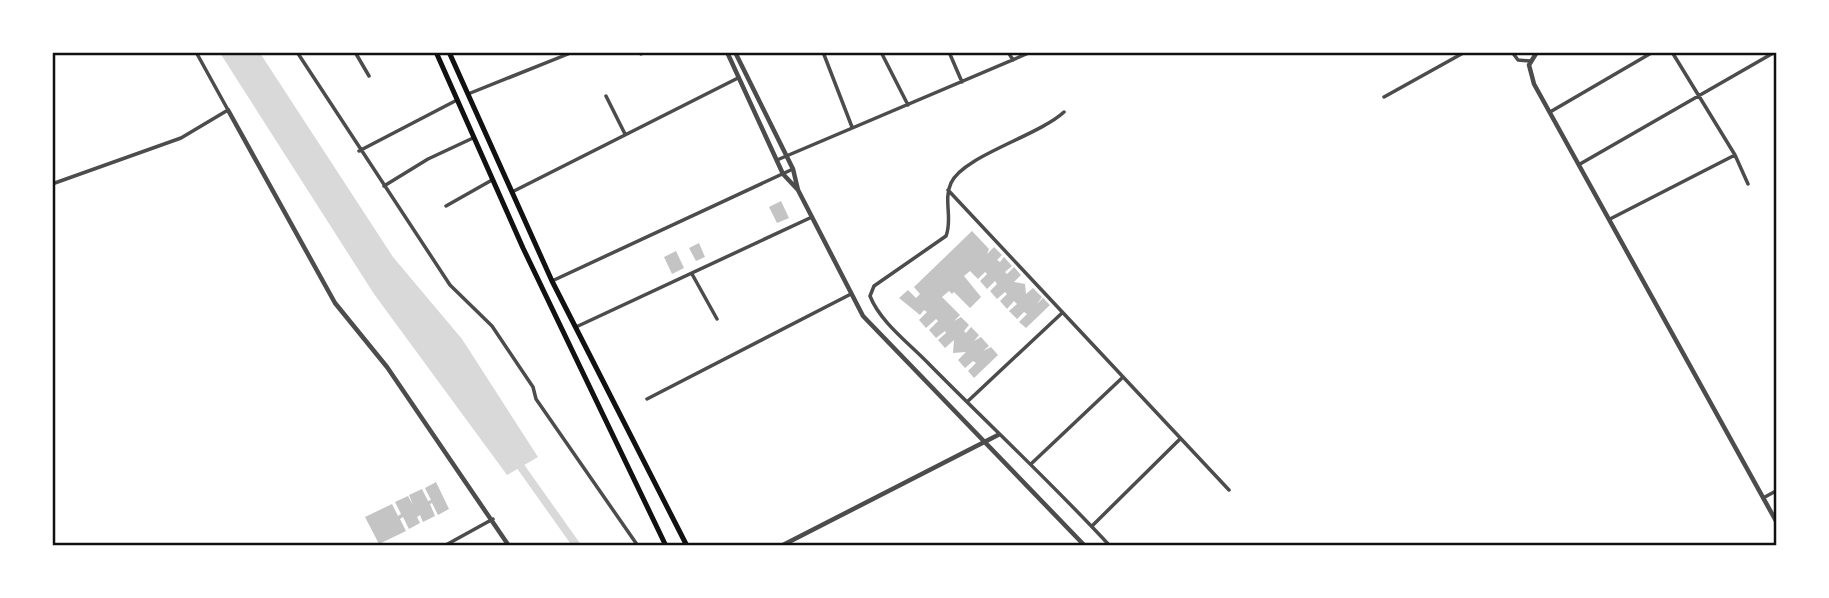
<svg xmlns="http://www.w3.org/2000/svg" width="1829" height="598" viewBox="0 0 1829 598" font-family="Inter,sans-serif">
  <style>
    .water { fill: #d9d9d9 }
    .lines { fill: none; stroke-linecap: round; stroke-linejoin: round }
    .canal { stroke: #d9d9d9; stroke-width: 8 }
    .building { fill: #c4c4c4 }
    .minor { stroke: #4c4c4c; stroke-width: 3.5 }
    .tertiary { stroke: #4c4c4c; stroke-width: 4.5 }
    .trunk { stroke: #111; stroke-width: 5 }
    .neatline { fill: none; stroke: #111; stroke-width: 2.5 }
  </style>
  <rect width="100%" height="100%" fill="#fff"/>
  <path class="water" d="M220 53H260L393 257 462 339 538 457 507 475 374 294Z"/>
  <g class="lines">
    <path class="canal" d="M516 460 577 546"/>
  </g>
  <path class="building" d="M781 201 789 218 777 223 769 207Z
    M972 231 989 249 987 254 994 247 1002 255 997 260 1000 262 1004 257 1012 266 1005 272 1007 274 1014 267 1021 275 1014 282 1025 284 1026 294 1033 288 1042 297 1037 304 1043 298 1050 305 1026 328 1019 322 1027 314 1024 312 1017 319 1009 311 1017 304 1014 301 1007 309 1000 301 1007 294 1005 292 997 299 990 291 997 284 995 281 987 289 980 281 987 274 985 272 978 279 970 271 964 276 981 297 970 308 954 292 952 294 949 291 942 297 960 315 954 321 961 317 969 325 964 331 966 333 971 327 979 335 974 341 981 337 989 346 983 351 991 347 998 355 974 378 968 371 976 363 973 361 965 368 958 360 966 352 953 353 954 340 945 348 938 340 946 333 945 331 936 338 929 330 938 321 936 319 926 328 919 320 927 312 924 310 920 315 899 298 908 290 916 298 920 294 914 287Z
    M699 243 705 257 696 261 689 248Z
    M676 251 684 268 672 274 664 257Z
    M436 482 449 509 438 515 432 503 430 504 435 516 423 522 420 515 417 517 420 523 409 529 403 517 400 519 406 531 379 544 365 517 392 504 398 516 401 514 395 502 408 496 413 505 409 495 422 489 428 501 431 500 425 488Z"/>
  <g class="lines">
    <path class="minor" d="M297 52 450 285 492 326 533 387 536 399 638 546
      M355 52 369 76
      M641 52V54
      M823 52 852 127
      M881 52 908 105
      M949 52 962 82
      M1008 52 1013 60
      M1512 52 1518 60 1530 61
      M1672 52 1735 155 1748 184
      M468 94 573 52
      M606 96 625 134
      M1384 97 1465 52
      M1064 112C1038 136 963 156 951 183 943 200 953 219 946 236L874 286 870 296C880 322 910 344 929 364 989 425 1051 482 1110 546
      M1550 112 1653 52
      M359 151 457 100
      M777 160 1031 52
      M1580 164 1775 52
      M52 184 181 138 228 110 196 52
      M384 186 428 159 473 138
      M948 190 1229 490
      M512 192 738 78
      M446 206 492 180
      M1610 219 1735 155
      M692 274 717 319
      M552 281 793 169
      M576 327 812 217
      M647 399 851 294
      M967 402 1062 313
      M1032 463 1122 378
      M1763 498 1776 491
      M1092 526 1180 439
      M444 546 493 519"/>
    <path class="tertiary" d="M727 52 783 174 798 190 863 316 1085 546
      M735 52 793 169 798 190
      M1537 52 1529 65 1534 84 1776 521
      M228 110 335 303 387 367 509 546
      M781 546 998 435"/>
    <path class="trunk" d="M436 52 523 248 666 546
      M449 52 552 281 687 546"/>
  </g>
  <rect width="1829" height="598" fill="none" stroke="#ffffff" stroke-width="108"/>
  <rect x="54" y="54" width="1721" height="490" class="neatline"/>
</svg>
